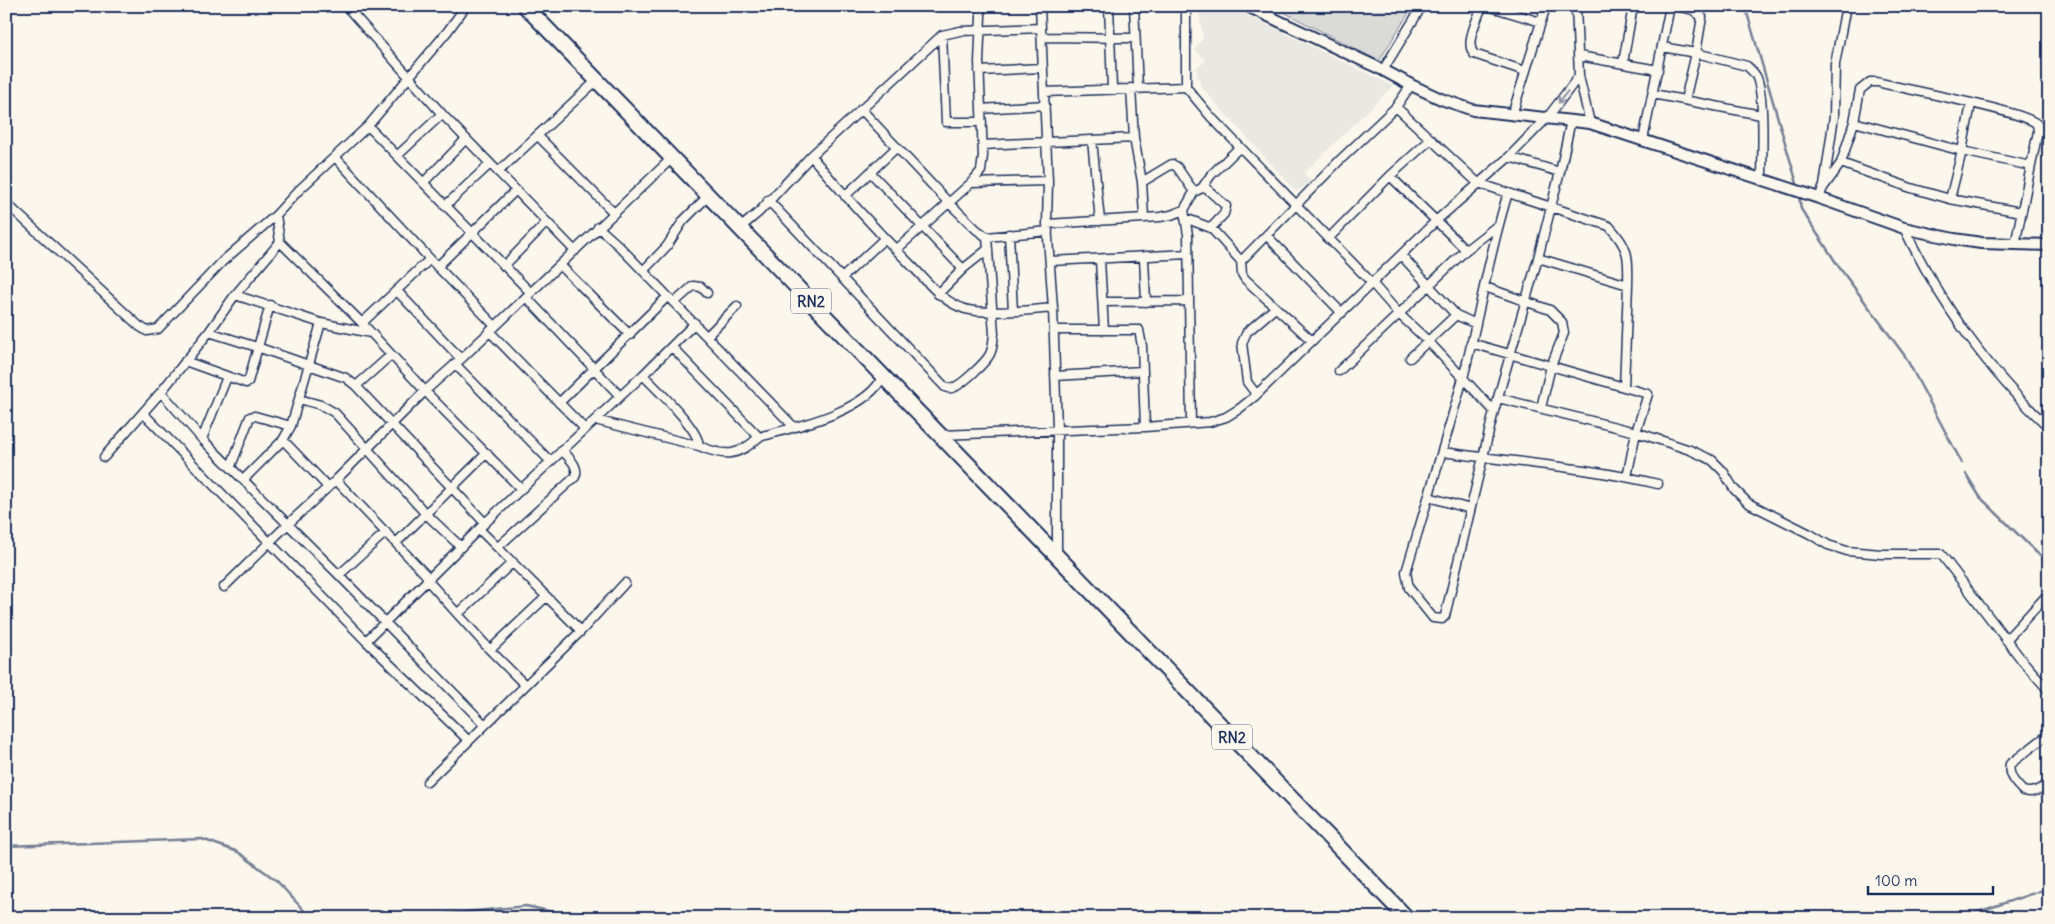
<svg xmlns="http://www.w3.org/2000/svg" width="2055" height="924" viewBox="0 0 2055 924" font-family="Delius,sans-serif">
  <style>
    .built { fill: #eae8e2 }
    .green { fill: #dadad7; stroke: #7a849a }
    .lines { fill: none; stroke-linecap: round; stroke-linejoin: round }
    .stream { stroke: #747e96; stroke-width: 2.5 }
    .minor-casing { stroke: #1b2f5e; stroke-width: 11 }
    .tertiary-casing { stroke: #1b2f5e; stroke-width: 14 }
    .trunk-casing { stroke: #1b2f5e; stroke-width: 18 }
    .minor { stroke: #fbf7ec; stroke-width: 8 }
    .tertiary { stroke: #fbf7ec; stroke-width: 10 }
    .trunk { stroke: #fbf7ec; stroke-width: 14 }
    .oneway { stroke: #8b93a5 }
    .labels { text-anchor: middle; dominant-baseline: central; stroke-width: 4; stroke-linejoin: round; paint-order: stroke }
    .shield { fill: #fbf7ec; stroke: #5e6b89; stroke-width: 1 }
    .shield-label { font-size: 15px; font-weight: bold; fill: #1b2f5e }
  </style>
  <rect width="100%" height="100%" fill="#fbf7ec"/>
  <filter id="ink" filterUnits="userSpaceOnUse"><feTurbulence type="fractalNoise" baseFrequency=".02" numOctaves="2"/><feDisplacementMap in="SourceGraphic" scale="10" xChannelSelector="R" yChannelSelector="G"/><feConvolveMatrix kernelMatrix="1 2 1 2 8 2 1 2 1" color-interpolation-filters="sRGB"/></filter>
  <g filter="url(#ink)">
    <path class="built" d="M1198 6H1229L1393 86 1304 173 1312 183 1296 191 1201 87 1196 68 1206 61 1195 49 1203 38Z"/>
    <path class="green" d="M1272 6H1413L1379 61Z"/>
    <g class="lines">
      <path class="stream" d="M1745 6 1798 187
        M1799 195 1801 209 1839 267 1905 356 1962 463
        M1966 474 1980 497 2037 553 2049 561
        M6 846 202 839 238 852 277 881 307 914 325 918
        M408 918 526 906 580 918
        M1960 918 2049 888"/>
      <defs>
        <path id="minor" d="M346 6 442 114 575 251
          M1040 6 1048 181 1047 224 1053 308 1057 430V556
          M1109 6 1112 88
          M1134 6 1138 88
          M1186 6V87L1211 117 1372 283 1399 314 1428 341 1494 411
          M1482 6C1478 19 1464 43 1474 54L1525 71
          M1488 6 1541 22
          M1576 6 1579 76 1590 123
          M1675 6 1693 10 1702 17 1696 53 1685 100
          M942 35 946 122H982
          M1042 37 1135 38
          M1662 47 1696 53 1747 66C1751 70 1755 73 1757 78 1765 99 1762 156 1762 181
          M1579 56 1658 70
          M1623 63 1633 6
          M1383 70 1422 6
          M979 71 1043 68
          M1131 88 1134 138
          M1044 92 1186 87
          M1653 94 1761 115
          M1396 107 1478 183 1609 226C1629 248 1629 256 1628 285
          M861 109 948 202 977 230 987 237 1048 231
          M981 109 1045 105
          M1512 115 1546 6
          M1854 122 1962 151 2031 166
          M368 126 531 293
          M538 136 614 213
          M1092 140 1100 221
          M1643 140 1670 6
          M983 145 1134 138 1142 182 1172 164 1177 167 1194 192
          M397 156 442 114
          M811 156C843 194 877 231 912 266 929 283 941 301 965 309 986 315 1030 310 1053 308
          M1509 157 1560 172
          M336 158 430 259 495 326
          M1841 163 1911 188 1950 199 2021 212
          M498 172 596 81
          M870 172 963 269
          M1390 176 1466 250
          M424 182 466 139
          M1142 182 1144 217
          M971 183 1048 181
          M1824 186 1834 116 1835 64 1846 6
          M1202 188 1211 175 1240 147
          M1508 193C1489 253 1479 317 1463 378 1445 443 1425 508 1406 572L1409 588 1433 618 1442 619 1445 616 1494 411 1538 258 1560 172 1571 120
          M845 196 897 147
          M1819 198 1823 188 1841 163 1854 122 1860 90 1870 82H1877C1903 89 2024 111 2037 124L2038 131 2015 245
          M1950 199 1962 151 1971 104
          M768 200 945 387C948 388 948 389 952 388 961 386 986 362 990 354 993 348 993 341 994 334L987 237
          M6 203 139 326 147 331 158 329 223 261 276 215 299 190 368 126 447 32 466 6
          M445 206 490 164
          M276 215 280 242 362 323 425 391 521 489
          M1185 218 1211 228 1241 261
          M1047 224 1160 217 1171 215 1184 210
          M598 227 619 246 794 427
          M740 228 759 212 811 156 942 35 960 31 1041 28
          M1904 228C1938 299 1990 375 2049 427
          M1009 234 1013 311
          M1267 236 1342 313
          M1328 239 1390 176 1431 139
          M896 250 971 183 981 171 983 156 979 62 981 16 980 6
          M1401 255 1456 315 1476 324
          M1144 258 1146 302
          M1538 258 1628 285 1624 387
          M1100 260 1104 330
          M1051 261 1188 254
          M560 265 630 335
          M438 266 515 191
          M504 266 547 222
          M643 271 667 246 683 221 708 196
          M842 278 885 238
          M1485 287 1550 310 1562 322 1564 333 1551 366 1541 408
          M397 291 461 359
          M938 294 963 269 988 249
          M235 295 321 323 371 333
          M526 297 620 396
          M1103 302 1189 301
          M674 303 693 286 701 287 707 293
          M362 323 430 259
          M1054 330H1139L1142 346 1145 427
          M489 331 585 429
          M209 332 257 347 346 378 356 386 485 523
          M707 336 737 306
          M1312 341 1245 279 1242 274 1241 261 1340 160 1396 107 1411 85
          M1471 343 1648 394 1636 432 1627 477
          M672 347 759 437
          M1410 358 1456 315
          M185 361 246 383 248 382 270 305
          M455 364 550 461
          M1339 371 1466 250 1498 225
          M1055 376 1142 371
          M356 386 391 355
          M161 392 202 439 339 575 485 725
          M1256 394 1247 382 1242 343 1247 332 1275 308
          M1498 398 1636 432 1690 450 1712 460 1723 471 1734 489 1748 503 1810 534 1828 545 1847 551 1881 554H1941L2021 659 2049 691
          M299 399 321 405 335 413 425 513 461 547
          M559 403 667 297
          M143 413 366 641 469 741
          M595 420 699 446C699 428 656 389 643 375
          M1191 423 1188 235 1184 210 1194 192 1202 188 1207 189 1226 206 1224 214 1211 228
          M941 435 1145 427 1210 422 1226 417 1239 409 1254 397 1437 220 1509 157 1547 118 1579 76
          M202 439 227 377
          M283 440 328 487
          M699 446C725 457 738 457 759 437 795 427 867 412 883 376
          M1442 452C1514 462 1587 467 1658 484
          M104 457 161 392 209 332 235 295 280 242
          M231 466 250 417 255 416 291 426
          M244 479 283 440 291 426 321 323
          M336 480 426 575 428 581 490 650 525 685
          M1429 497 1470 509
          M479 529 581 631
          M396 543 487 453
          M498 547 575 477C580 467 569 458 562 450
          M339 575 386 532
          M224 587 288 524 336 480 425 391 461 359 672 158
          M458 614 513 562
          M2006 640 2049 593
          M366 641 485 523 643 375 695 323
          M490 650 546 597
          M2049 734 2010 764C2007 775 2016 784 2023 791 2034 794 2040 789 2049 784
          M427 782 581 631 625 583"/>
        <path id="tertiary" d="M1247 6 1383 70 1411 85 1441 99 1473 110 1590 123 1819 198 1904 228 1954 239 1981 243 2049 245"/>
        <path id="trunk" d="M525 6 1407 918"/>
      </defs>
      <use href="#minor" class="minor-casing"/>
      <use href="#tertiary" class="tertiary-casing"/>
      <use href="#trunk" class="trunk-casing"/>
      <use href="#minor" class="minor"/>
      <use href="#tertiary" class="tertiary"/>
      <use href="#trunk" class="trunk"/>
    </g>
    <defs><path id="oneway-shaft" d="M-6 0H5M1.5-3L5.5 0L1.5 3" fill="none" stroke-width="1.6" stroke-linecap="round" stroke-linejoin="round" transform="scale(1.25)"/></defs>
    <use class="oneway" href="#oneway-shaft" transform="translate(1563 97) rotate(128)"/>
  </g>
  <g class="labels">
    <g class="shield">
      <rect x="791" y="288.5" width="40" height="25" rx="4"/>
      <rect x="1212" y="724.5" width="40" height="25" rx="4"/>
    </g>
    <g class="shield-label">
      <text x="811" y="301">RN2</text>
      <text x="1232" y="737">RN2</text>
    </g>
  </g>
  <rect width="2055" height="924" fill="none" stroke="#fbf7ec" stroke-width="25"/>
  <rect x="12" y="12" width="2030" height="899" fill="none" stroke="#1b2f5e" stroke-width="2" filter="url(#ink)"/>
  <path d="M1868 886v8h125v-8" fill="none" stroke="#1b2f5e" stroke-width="2.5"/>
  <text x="1875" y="886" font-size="15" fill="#1b2f5e" stroke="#fbf7ec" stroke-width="4" paint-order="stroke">100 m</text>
</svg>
